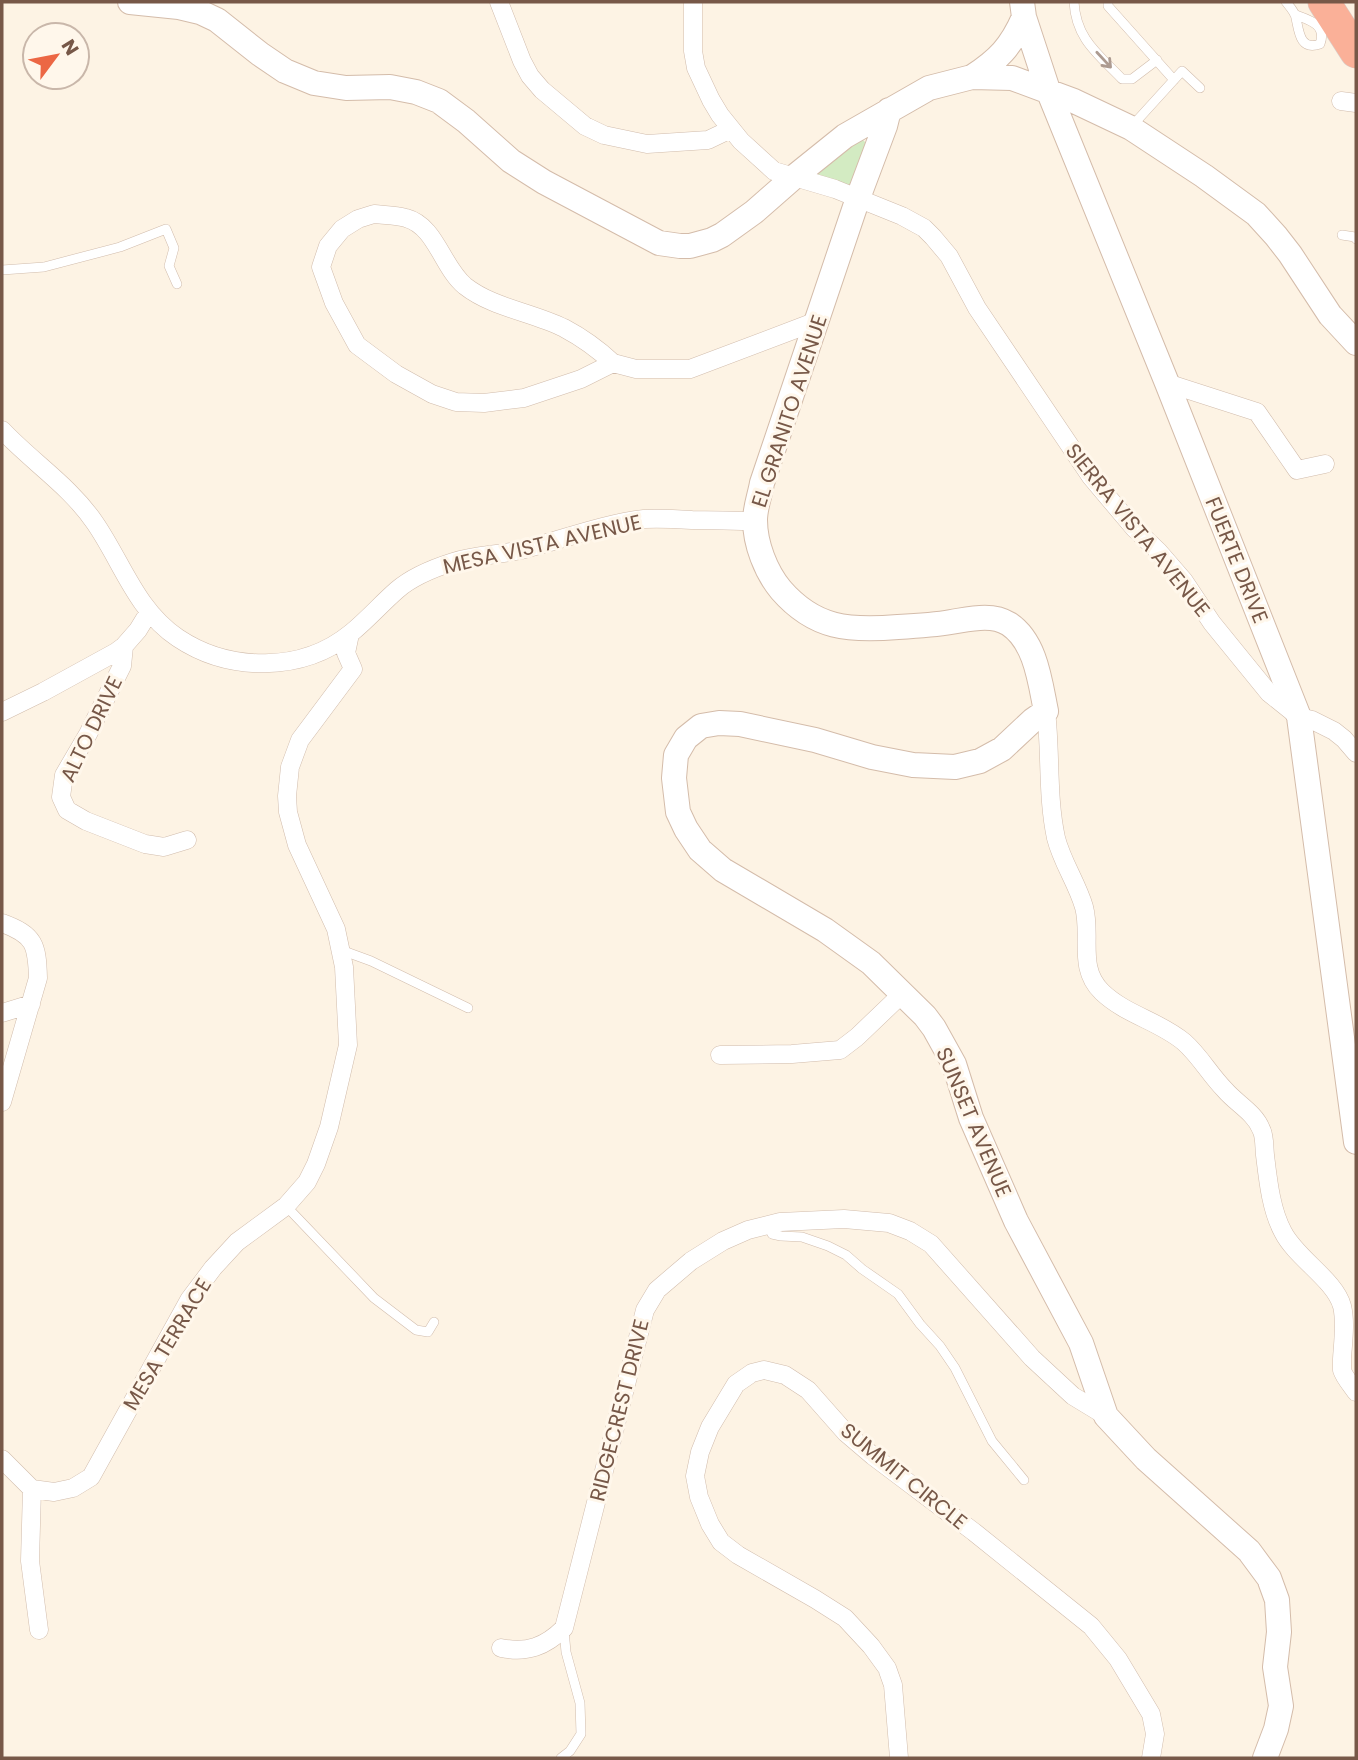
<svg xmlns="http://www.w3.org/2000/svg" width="1358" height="1760" viewBox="0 0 1358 1760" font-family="Poppins,sans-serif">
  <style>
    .green { fill: #d3ebc2 }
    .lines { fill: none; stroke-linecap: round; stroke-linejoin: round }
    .lane-casing { stroke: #d1bcac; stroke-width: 10 }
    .street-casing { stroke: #d1bcac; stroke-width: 19 }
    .secondary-casing { stroke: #d4bcaa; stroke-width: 26 }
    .highway-casing { stroke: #d9d0cc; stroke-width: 33 }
    .lane { stroke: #fff; stroke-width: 9 }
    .street { stroke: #fff; stroke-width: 18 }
    .secondary { stroke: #fff; stroke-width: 24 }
    .highway { stroke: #fab098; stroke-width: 32 }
    .oneway { stroke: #ad9b91 }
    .labels { text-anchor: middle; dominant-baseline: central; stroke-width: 6; stroke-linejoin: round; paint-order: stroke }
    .street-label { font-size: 21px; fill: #775848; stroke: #fff7eb }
  </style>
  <rect width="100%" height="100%" fill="#fdf3e4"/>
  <path class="green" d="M862 139 866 143 850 192 810 179Z"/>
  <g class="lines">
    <defs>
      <path id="lane" d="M1074 2C1076 39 1098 54 1122 79H1132L1157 60
        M1108 2V6L1174 80
        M1286 2C1290 7 1295 12 1296 18 1299 32 1300 51 1320 44 1327 25 1310 20 1296 15
        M1132 126 1182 71 1200 88
        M1342 235 1355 237 1356 239
        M2 270 44 267 120 247 166 229 174 248 169 266 177 284
        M341 950 371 961 468 1008
        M286 1206 374 1298 416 1330 428 1332 434 1322
        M768 1225 772 1234 781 1236 802 1237 828 1246 846 1255 862 1269 898 1294 920 1324 940 1346 955 1368 992 1441 1024 1480
        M561 1758 570 1751 581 1734 580 1703 566 1652 564 1630"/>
      <path id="street" d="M499 2 522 61 530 76 542 90 585 126 604 135 647 144 708 140 731 129
        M693 2V51L696 68 711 100 720 115 741 141 774 171 835 189 902 216 924 228 933 237 949 256 977 308 1091 477 1134 528 1158 551 1184 581 1212 623 1269 693 1299 717 1312 720 1334 731 1344 739 1356 753
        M1341 101 1356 103
        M374 214C384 215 396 215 406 218 436 226 442 267 465 286 493 308 532 312 564 328 581 337 599 350 613 363L581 379 524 398 484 403 456 402 432 394 396 374 357 345 334 303 321 267 328 246 342 229 358 219Z
        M613 363 636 369H690L817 321
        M1167 383 1257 412 1297 470 1325 464
        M2 430C32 462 70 486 95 523 122 562 136 610 178 638 229 672 302 673 351 633 367 620 381 604 397 590 413 576 434 568 453 562 475 555 498 555 521 550 562 540 602 524 644 519 660 518 676 519 692 520 713 520 734 521 755 521
        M149 612 138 630 124 646 122 666 88 734 64 775 61 797 67 810 86 821 145 844 164 847 187 840
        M1046 711C1051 753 1047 796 1056 838 1062 862 1077 883 1084 907 1092 936 1077 968 1102 992 1126 1015 1159 1021 1184 1042 1200 1056 1210 1075 1225 1090 1236 1103 1255 1113 1261 1129 1265 1136 1264 1147 1265 1155 1268 1180 1271 1210 1283 1232 1296 1258 1335 1280 1342 1306 1346 1322 1343 1342 1342 1359 1342 1362 1342 1366 1342 1370 1344 1377 1352 1386 1356 1392
        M2 712 43 692 116 652 124 646
        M2 923C35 935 37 945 38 978L2 1102
        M2 1013 31 1004
        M720 1055 792 1054 840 1050 857 1037 903 993
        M2 1459 32 1489 54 1492 73 1488 91 1477 189 1300 213 1268 237 1242 286 1206 307 1182 316 1164 329 1127 348 1045 344 967 336 929 297 845 288 812 287 796 290 767 300 740 353 669 346 653 350 634
        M32 1489 30 1561 39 1630
        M501 1648C527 1653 545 1647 564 1628L645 1310 657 1290 691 1261 723 1241 748 1230 780 1222 844 1219 889 1223 910 1231 931 1244 1032 1358 1073 1396 1106 1416
        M899 1758 893 1685 887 1668 871 1646 845 1618 815 1599 738 1555 721 1542 710 1524 699 1497 695 1476 700 1452 710 1427 736 1384 752 1373 764 1370 785 1375 808 1390 846 1433 873 1456 974 1532 1091 1626 1118 1659 1151 1714 1155 1734 1151 1758"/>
      <path id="secondary" d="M130 2 179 7 200 12 217 20 260 54 285 71 314 83 346 88 390 87 416 92 439 101 466 121 511 161 544 182 659 243 680 246H690L712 240 722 235 754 212 794 177 845 136 929 88 972 77 1012 78 1074 101 1131 128 1204 176 1256 214 1276 236 1290 254 1330 315 1356 343
        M1022 2 1024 17 1048 90 1167 383 1299 717 1356 1142
        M972 77C998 60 1011 47 1024 17
        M889 110 885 126 858 198 762 483C760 495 755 508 755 520 755 544 766 572 781 590 815 629 849 631 898 627 916 626 934 625 951 622 970 619 992 613 1009 624 1036 642 1040 682 1046 711L1033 720 1002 749 980 761 955 767 913 765 872 757 815 740 740 724 719 723 701 726 686 738 676 755 674 778 678 812 686 829 700 850 723 870 825 930 871 963 925 1016 934 1028 954 1064 971 1118 1016 1221 1081 1343 1106 1416 1146 1459 1249 1551 1269 1578 1277 1600 1279 1632 1275 1667 1281 1706 1276 1729 1265 1758"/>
      <path id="highway" d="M1324 2 1356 52"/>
    </defs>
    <use href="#lane" class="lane-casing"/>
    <use href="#street" class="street-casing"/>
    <use href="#secondary" class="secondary-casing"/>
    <use href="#highway" class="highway-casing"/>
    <use href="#lane" class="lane"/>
    <use href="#street" class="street"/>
    <use href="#secondary" class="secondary"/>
    <use href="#highway" class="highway"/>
  </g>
  <defs><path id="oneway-shaft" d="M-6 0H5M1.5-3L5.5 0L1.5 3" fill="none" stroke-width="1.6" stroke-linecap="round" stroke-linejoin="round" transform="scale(1.75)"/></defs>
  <use class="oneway" href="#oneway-shaft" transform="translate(1104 60) rotate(47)"/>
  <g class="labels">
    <g class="street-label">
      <text transform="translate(789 411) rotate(-72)">EL GRANITO AVENUE</text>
      <text transform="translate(1138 530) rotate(51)">SIERRA VISTA AVENUE</text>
      <text transform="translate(542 544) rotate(-13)">MESA VISTA AVENUE</text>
      <text transform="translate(1237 560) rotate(68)">FUERTE DRIVE</text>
      <text transform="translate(91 729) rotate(-64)">ALTO DRIVE</text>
      <text transform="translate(974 1122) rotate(67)">SUNSET AVENUE</text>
      <text transform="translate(167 1344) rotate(-59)">MESA TERRACE</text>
      <text transform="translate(619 1410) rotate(-76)">RIDGECREST DRIVE</text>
      <text transform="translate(904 1476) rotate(39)">SUMMIT CIRCLE</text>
    </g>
  </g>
  <rect width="1358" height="1760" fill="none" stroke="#775848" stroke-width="7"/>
  <g transform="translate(56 56) rotate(58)"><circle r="33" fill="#fff7eb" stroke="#c9b7aa" stroke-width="2"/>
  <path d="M0-5L12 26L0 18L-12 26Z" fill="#ec6744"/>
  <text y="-10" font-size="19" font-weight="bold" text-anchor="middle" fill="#775848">N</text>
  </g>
</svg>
